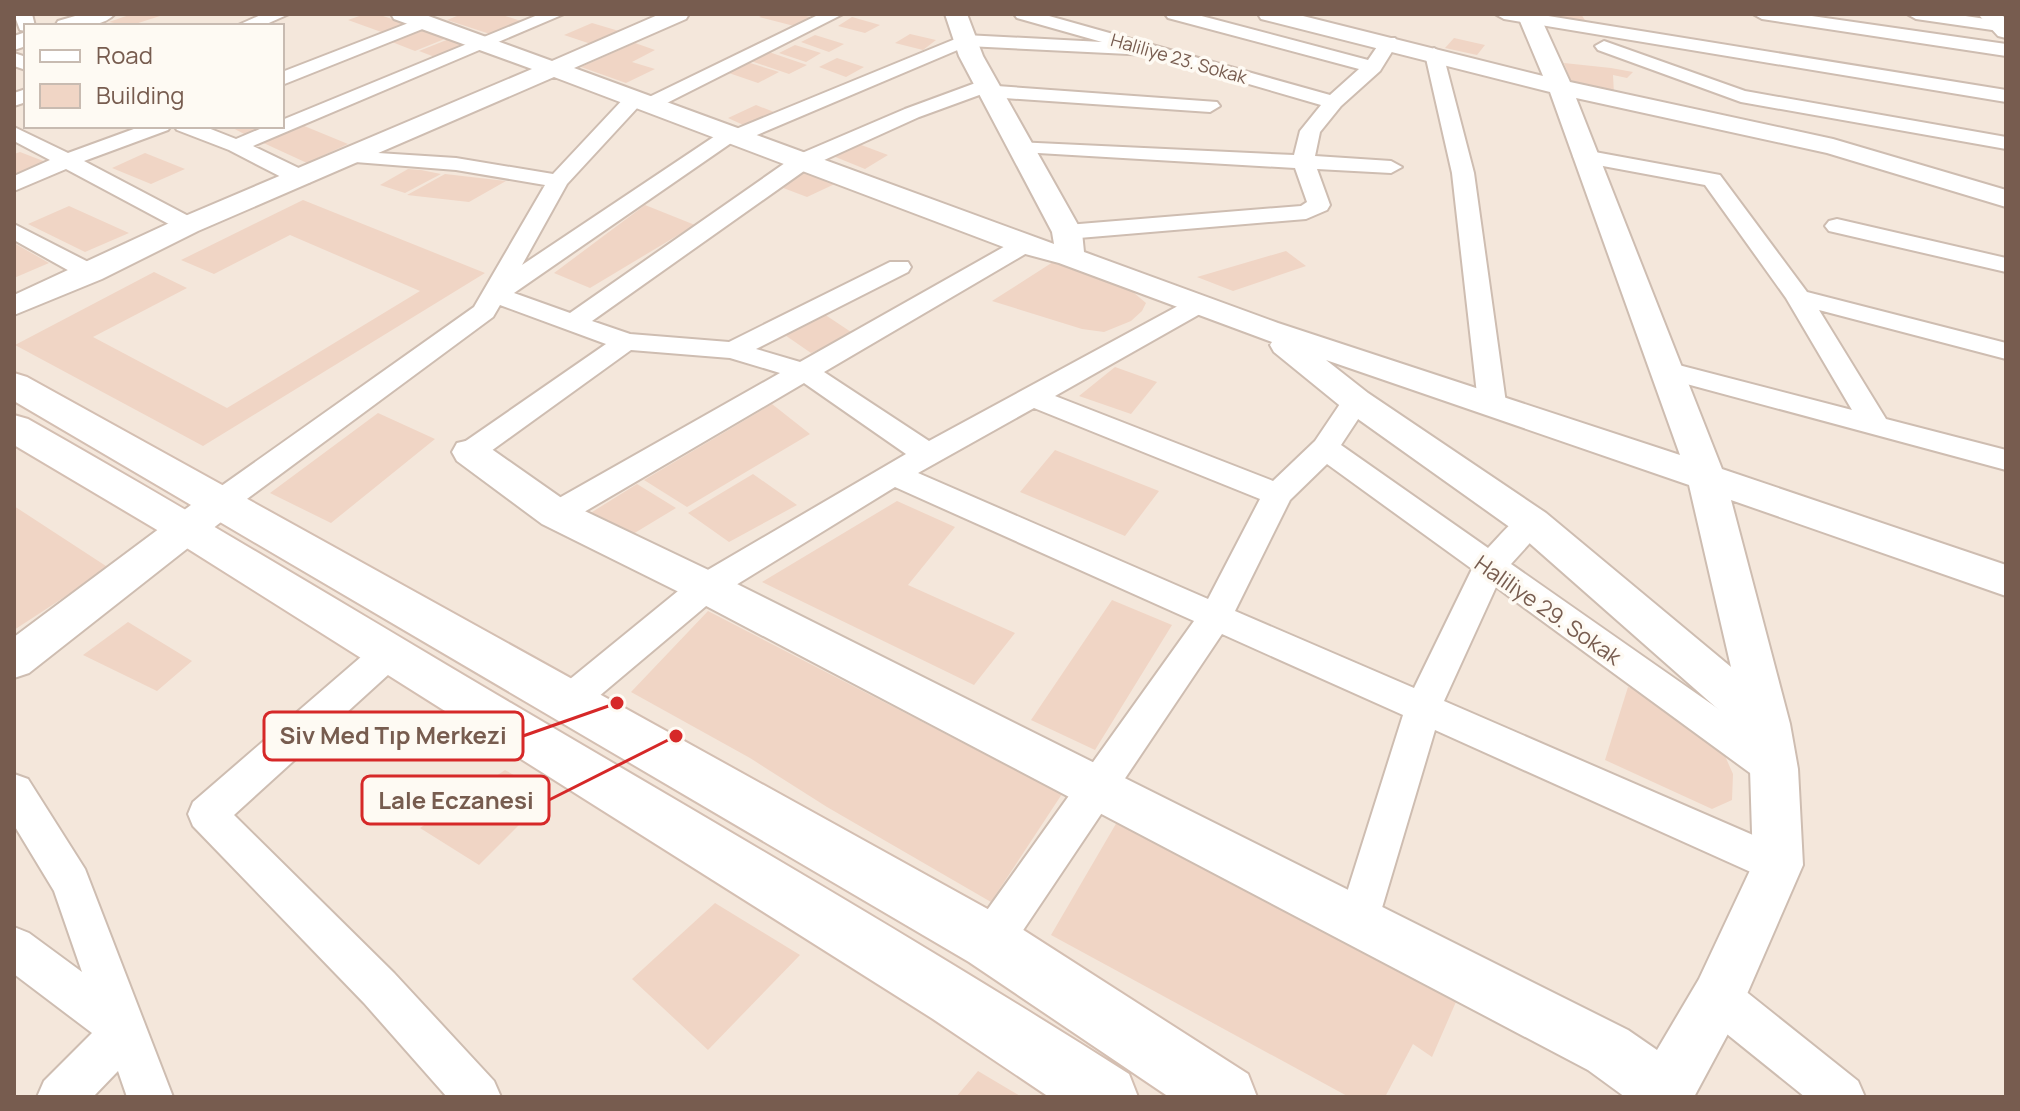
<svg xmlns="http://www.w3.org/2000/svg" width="2020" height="1111" viewBox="0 0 2020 1111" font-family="Manrope,sans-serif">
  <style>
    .residential { fill: #f4e7db; fill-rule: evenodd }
    .building { fill: #f0d5c5 }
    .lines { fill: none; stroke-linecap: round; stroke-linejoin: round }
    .minor-casing { stroke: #cebdb1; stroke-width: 4 }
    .tertiary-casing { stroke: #cebdb1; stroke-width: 4 }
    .secondary-casing { stroke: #d4bfb2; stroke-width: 4 }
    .minor { fill: #fff; fill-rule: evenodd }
    .tertiary { fill: #fff; fill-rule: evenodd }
    .secondary { fill: #fff; fill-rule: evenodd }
    .labels { text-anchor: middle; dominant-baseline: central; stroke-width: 7; stroke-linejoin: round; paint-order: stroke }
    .far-street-label { font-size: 18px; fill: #775c4f; stroke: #fefaf3 }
    .street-label { font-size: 22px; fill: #775c4f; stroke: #fefaf3 }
    .leader { fill: none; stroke: #d62828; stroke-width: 3 }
    .callout-dot { fill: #d62828; stroke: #fefaf3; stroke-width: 3 }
    .callout { fill: #fefaf3; stroke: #d62828; stroke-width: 3 }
    .callout-label { font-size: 24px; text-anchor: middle; font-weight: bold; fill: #775c4f }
  </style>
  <rect width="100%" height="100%" fill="#fcf5ed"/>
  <path class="residential" d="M14 14H2006V1097H14ZM26 26H282V126H26Z"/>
  <path class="building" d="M132 14H163V15L129 26 109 22Z
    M365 14H377L407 24 384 33 348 20Z
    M462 14H499L521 21 490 34 447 20Z
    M765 14H798L814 18 798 27 759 17Z
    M1547 14H1581L1588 25 1549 20Z
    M852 17 880 25 865 33 838 26Z
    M592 23 619 31 591 44 564 35Z
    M424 30 447 38 415 51 392 42Z
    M910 34 936 40 923 50 895 43Z
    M815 35 844 44 829 52 801 42Z
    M1454 38 1485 45 1477 55 1445 48Z
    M449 39 470 46 440 59 419 51Z
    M635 43 655 50 632 62 655 69 626 83 581 67Z
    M795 45 821 53 806 62 779 53Z
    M769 52 807 65 789 74 751 61Z
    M837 58 864 67 846 77 819 67Z
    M747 62 779 72 758 83 726 72Z
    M1564 63 1611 68 1633 72 1627 78 1613 75 1614 94 1573 86Z
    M756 105 779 114 750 128 728 118Z
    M297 123 348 144 307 163 257 140Z
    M229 126H272L248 136Z
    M856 143 888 155 865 169 833 156Z
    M20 152 46 162 14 176V154Z
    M145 153 185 169 151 184 112 168Z
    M408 169 421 170 441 174 405 193 380 185Z
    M808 169 839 182 807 197 778 186Z
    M445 174 506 181 469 202 407 195Z
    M303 200 485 273 203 446 15 345 154 272 187 288 93 337 227 408 420 291 290 235 214 274 181 260Z
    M645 205 695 225 590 288 554 273Z
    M69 206 129 233 85 252 28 224Z
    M14 243 49 263 14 278Z
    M1286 251 1306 266 1233 291 1197 277Z
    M1053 262 1127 287 1146 303 1142 311 1131 321 1104 332 1082 329 992 301Z
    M824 314 854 334 811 353 782 333Z
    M1115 367 1157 382 1131 414 1079 396Z
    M772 404 810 434 687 507 644 480Z
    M378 413 435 439 331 523 270 493Z
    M1055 450 1159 491 1125 536 1020 492Z
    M753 474 797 505 729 542 688 513Z
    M637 484 676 508 628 537 589 514Z
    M897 501 955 527 908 585 1015 633 974 685 762 582Z
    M14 506 109 568 14 630Z
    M1112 600 1172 625 1095 750 1031 720Z
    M708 611 1062 794 991 902 827 807 750 758 631 692Z
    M128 622 192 661 157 691 83 655Z
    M1628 687 1642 692 1725 756 1733 774 1732 800 1712 809 1605 760Z
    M505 770 549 795 479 865 420 828Z
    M1117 822 1459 995 1432 1057 1413 1044 1385 1097H1349L1051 935Z
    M715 903 800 955 708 1050 632 979Z
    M978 1071 1022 1097H956Z"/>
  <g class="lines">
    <defs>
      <path id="minor" d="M14 14H32L35 26H26V31L20 30Z
        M263 14H289L262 26H236Z
        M540 14H564L253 146 309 173 312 178 309 183H293L229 150 177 130 174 126H203L236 139 267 126H282V120Z
        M820 14H843L655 109 648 111 639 106 567 184 522 265 724 130 736 129 965 35 1102 42 1017 18 1014 14H1042L1330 95 1359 69 1168 18 1165 14H1194L1368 60 1383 38H1395L1398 42 1380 71 1341 106 1320 132 1315 156 1391 161 1402 167 1391 173 1317 169 1330 205 1327 210 1306 219 1067 239 1059 237 1055 232 1059 227 1067 225 1301 206 1307 202 1295 168 1021 152 1011 146 1014 142 1294 155 1300 131 1321 105 1149 55 967 46 745 140 734 141 514 293 570 313 795 156 905 109 981 81H995L997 86 1217 102 1220 106 1210 112 990 97 982 94 919 117 811 166 592 321 630 334 729 342 890 262H908L911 267 908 272 756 349 800 362 1016 240H1032L1036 245 1032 250 824 372 929 441 1189 300H1207L1211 305 1207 310 1055 396 1273 481 1315 441 1346 395 1356 392 1366 395 1370 401 1341 445 1488 548C1504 532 1519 508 1543 515L1548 523 1511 564 1787 757 1793 769 1787 781 1774 785 1761 781 1496 587 1444 701 1792 852 1798 865 1792 878 1778 884 1764 878 1435 730 1373 938 1358 944 1343 938 1337 924 1403 715 1222 634 1005 957 990 963 975 957 969 942 975 927 1194 621 895 487 718 596 579 713 566 718 553 713 548 703 553 693 694 578 906 454 804 383 567 522 556 525 545 522 541 514 545 506 780 373 730 358 631 350 480 459 470 462 460 459 455 452 460 445 606 344 500 305 493 317 232 510 221 513 210 510 206 502 210 494 474 307 545 185 456 170 355 162 344 156 347 151 456 158 553 174 627 95H641L643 100ZM1034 408 1260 499 1208 599 918 473ZM1327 464 1472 569 1414 688 1235 611 1290 500Z
        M1495 14H1536L2006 90V102L1504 19Z
        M1753 14H1798L2006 44V56L1762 19Z
        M1907 14H1952L2006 22V32L1916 19Z
        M424 17 433 22 430 26 282 85V72Z
        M1604 41 1745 91 2006 137V149L1741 102 1598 50 1595 46Z
        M1434 48 1443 54 1474 173 1506 403 1502 409 1492 412 1482 409 1478 403 1452 173 1425 54Z
        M14 53 26 57V70L14 66Z
        M26 89V102L14 106V93Z
        M142 126H171L168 130 84 161 196 220 200 225 196 230H180L66 169 14 191V176L50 160 14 141V127L68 153Z
        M1584 150 1720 175 1807 292 2006 343V359L1819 310 1886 419 2006 450V470L1657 376 1654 370 1657 364 1667 362 1852 410 1786 298 1705 185 1576 161 1573 156 1576 151Z
        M1837 219 2006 258V272L1829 231 1825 226 1829 221Z
        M14 224 100 268 103 273 100 278H82L14 240Z
        M388 640 400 644 405 654 400 664 234 815 394 973 494 1081 501 1097H447L364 1003 193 826 188 814 193 802 376 644Z
        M14 774 28 779 85 869 173 1097H127L118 1071 93 1097H37L44 1081 92 1033 14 974V927L29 933 82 972 54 891 14 825Z
        M1718 976 1734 982 1858 1081 1865 1097H1805L1702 1014 1696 998 1702 982Z"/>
      <path id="tertiary" d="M82 14H115C101 29 74 26 55 26L58 21Z
        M391 14H423L552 61 660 14H689L686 19 574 68 1054 244 1052 232 959 56 945 14H967L983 56 1082 232 1084 252 1278 323 1680 455 1550 92 1261 19 1258 14H1295L1543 76 1517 14H1539L1570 82 1833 139 2006 190V207L1827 153 1576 98 1722 469 2006 565V596L1731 500 1790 724 1798 769 1803 865 1737 1017 1694 1097H1625L1588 1070 691 598 542 524 457 461 452 452 457 443 470 440 483 443 570 504 721 576 1628 1030 1657 1050 1699 979 1753 864 1750 769 1745 733 1518 533 1344 409 1274 352 1270 345 1272 342 1059 263 1014 251 554 77 198 231 102 279 14 315V295L178 219 532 69 394 19ZM1326 360 1689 485 1731 667 1546 513 1368 393Z
        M1978 14H2001L2006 19V38L1998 36Z
        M26 32V46L14 50V36Z
        M221 489 235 493 240 502 235 511 29 673 14 678V637L207 493Z"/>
      <path id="secondary" d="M14 373 27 377 1011 922 1248 1074 1257 1097H1169L969 962 14 401Z
        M14 415 28 419C191 511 350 608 511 703 718 825 926 945 1129 1074L1138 1097H1049L933 1019 174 540 14 445Z"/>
    </defs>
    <use href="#minor" class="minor-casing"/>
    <use href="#tertiary" class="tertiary-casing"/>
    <use href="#secondary" class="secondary-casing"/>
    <use href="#minor" class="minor"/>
    <use href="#tertiary" class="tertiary"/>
    <use href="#secondary" class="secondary"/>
  </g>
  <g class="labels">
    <g class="far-street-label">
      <text transform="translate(1179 58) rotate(16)">Haliliye 23. Sokak</text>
    </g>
    <g class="street-label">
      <text transform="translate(1548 610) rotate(35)">Haliliye 29. Sokak</text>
    </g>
  </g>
  <path class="leader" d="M617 703L523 736M676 736L549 800"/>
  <g class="callout-dot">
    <circle cx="617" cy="703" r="8"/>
    <circle cx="676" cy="736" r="8"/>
  </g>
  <g class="callout">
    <rect x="264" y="712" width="259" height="48" rx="8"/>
    <rect x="362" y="776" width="187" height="48" rx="8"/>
  </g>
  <g class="callout-label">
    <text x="393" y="744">Siv Med Tıp Merkezi</text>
    <text x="456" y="809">Lale Eczanesi</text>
  </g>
  <rect width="2020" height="1111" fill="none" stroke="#775c4f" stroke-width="32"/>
  <rect x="24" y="24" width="260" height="104" fill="#fefaf3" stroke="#c8bbb1" stroke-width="2"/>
  <rect x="40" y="50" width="40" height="12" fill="#ffffff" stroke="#c8bbb1" stroke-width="2"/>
  <text x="96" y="64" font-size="24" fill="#775c4f">Road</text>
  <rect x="40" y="84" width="40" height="24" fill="#f0d5c5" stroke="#c8bbb1" stroke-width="2"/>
  <text x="96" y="104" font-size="24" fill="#775c4f">Building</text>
</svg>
